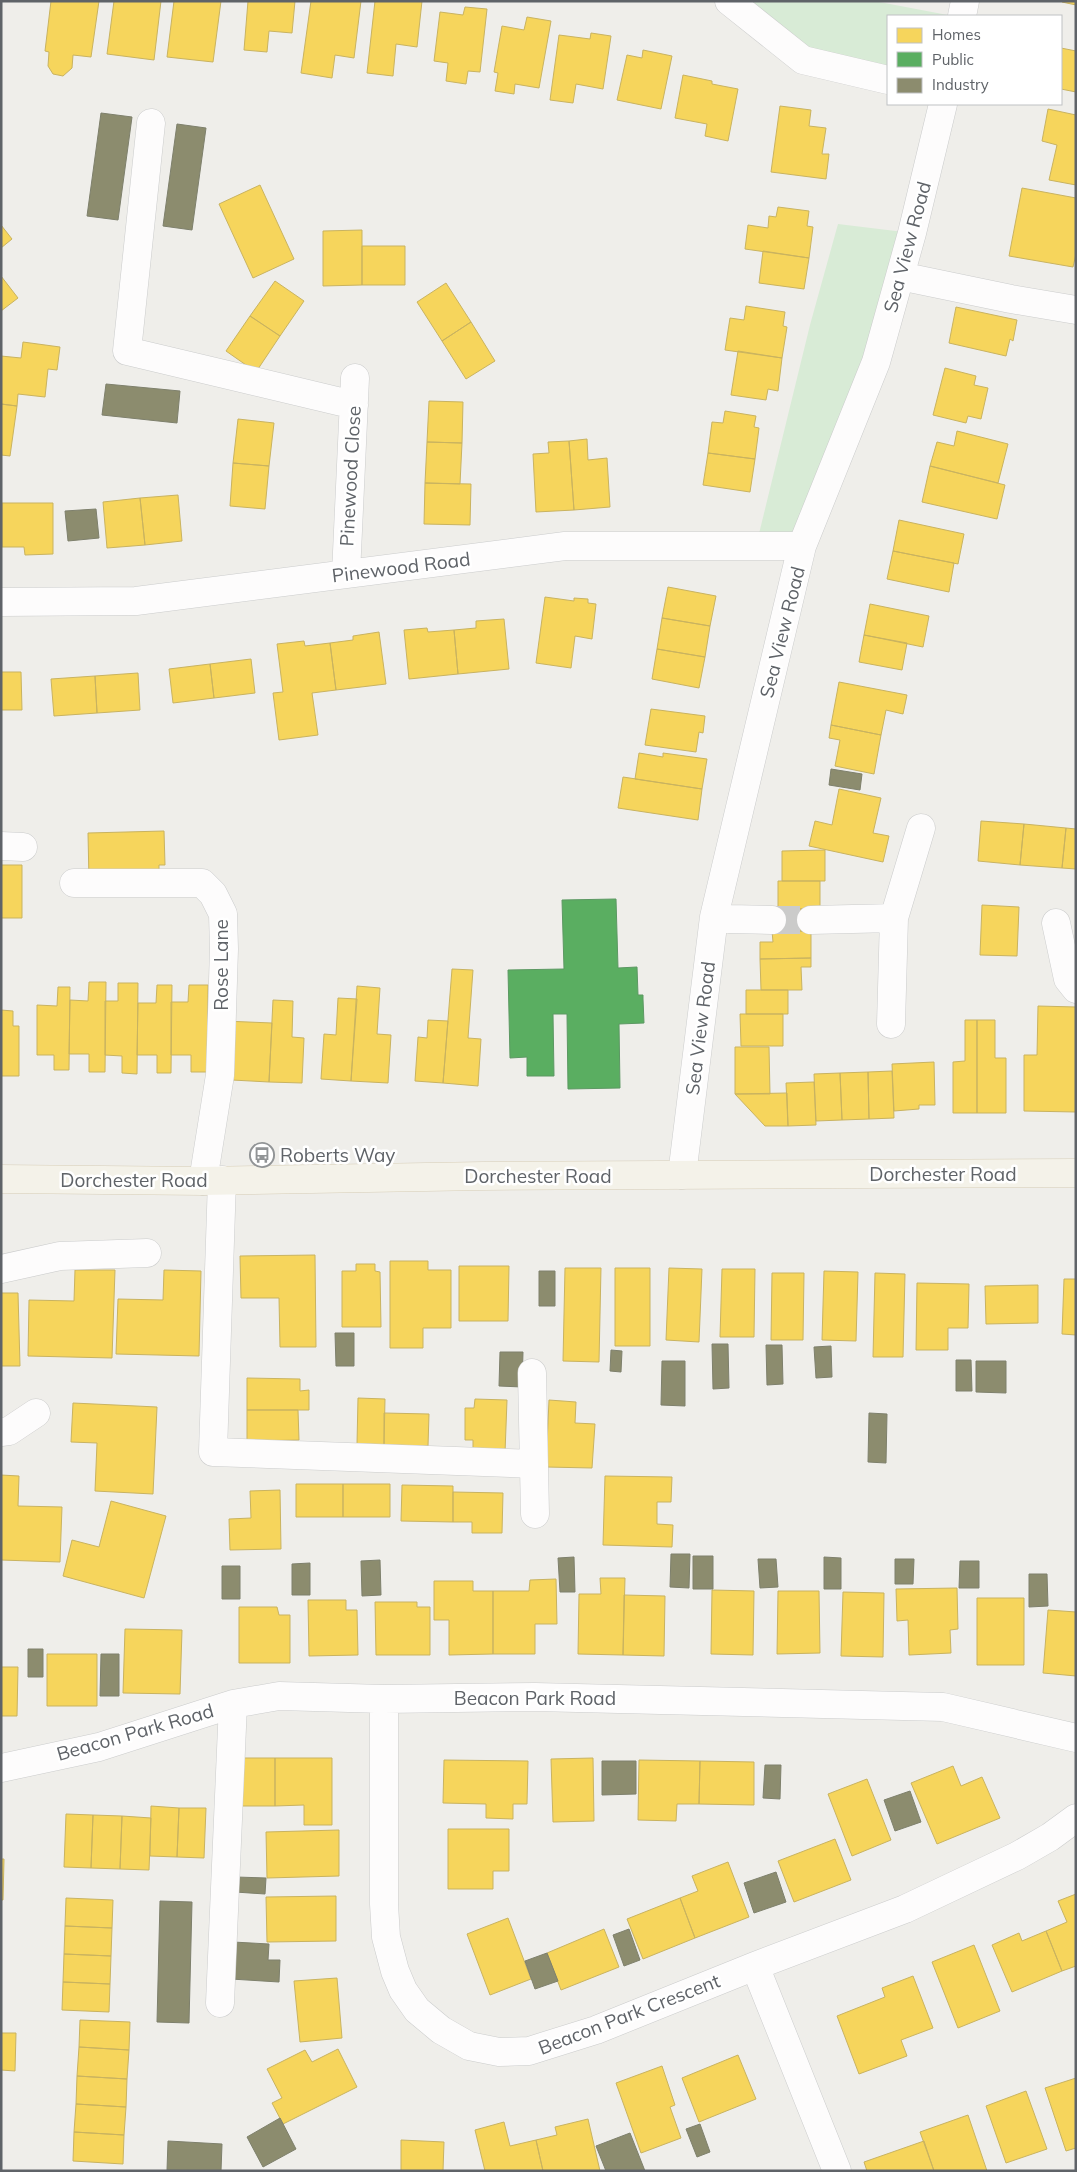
<svg xmlns="http://www.w3.org/2000/svg" width="1077" height="2172" viewBox="0 0 1077 2172" font-family="Mulish,sans-serif">
  <style>
    .green { fill: #d8ebd6 }
    .homes { fill: #f6d55c; stroke: #c9b360 }
    .public { fill: #5aae61; stroke: #5c9863 }
    .industry { fill: #8c8c6e; stroke: #7e806c }
    .lines { fill: none; stroke-linecap: round; stroke-linejoin: round }
    .minor-tunnel { stroke: #cbcbca; stroke-width: 28; stroke-dasharray: 28 14; stroke-linecap: butt }
    .minor-casing { stroke: #cbcccc; stroke-width: 29 }
    .major-casing { stroke: #d7ceb8; stroke-width: 29 }
    .minor { stroke: #fdfcfc; stroke-width: 28 }
    .major { stroke: #f4f2e9; stroke-width: 28 }
    .labels { text-anchor: middle; dominant-baseline: central; stroke-width: 5; stroke-linejoin: round; paint-order: stroke }
    .street-label { font-size: 19px; fill: #5f6368; stroke: #fff }
    .poi-label { font-size: 19px; fill: #5f6368; stroke: #fff; text-anchor: start }
  </style>
  <rect width="100%" height="100%" fill="#efeeea"/>
  <path class="green" d="M731 1H874L953 16H888V80L803 60Z
    M838 224 912 233 802 546H756L810 325Z"/>
  <path class="homes" d="M51 1H99L91 57 73 55 72 68 63 76 53 74 48 66 49 52 45 51Z
    M114 1H161L154 60 107 54Z
    M174 1H221L213 62 167 57Z
    M248 1H295L292 33 269 31 267 52 244 50Z
    M311 1H361L354 58 335 55 332 78 301 73Z
    M375 1H422L417 47 396 44 393 76 367 73Z
    M1062 1H1076V5L1062 2Z
    M465 7 487 9 480 72 468 71 466 84 446 81 448 63 434 61 440 12 463 15Z
    M527 17 551 21 539 88 515 84 514 94 495 91 498 73 494 72 502 26 524 30Z
    M591 33 611 36 603 89 576 84 573 103 550 100 559 35 590 39Z
    M1061 48 1076 51V92L1061 89Z
    M643 50 672 56 661 109 617 100 627 55 642 58Z
    M683 75 712 81V84L738 89 728 141 705 136 707 124 675 118Z
    M780 106 811 110 809 126 826 128 822 154H829L826 179 771 172Z
    M1048 109 1076 115V185L1049 180 1057 145 1042 141Z
    M260 185 294 259 253 278 219 204Z
    M1022 188 1076 198V254L1073 267 1009 256Z
    M778 207 809 211 807 226 813 227 809 258 745 249 748 225 768 228 769 216 776 217Z
    M1 225 12 239 1 248Z
    M362 230V285L323 286V231Z
    M362 246H405V285H362Z
    M763 251 809 258 804 289 759 283Z
    M1 276 18 298 1 311Z
    M275 281 304 301 280 336 250 316Z
    M446 283 471 322 442 341 417 302Z
    M746 306 785 312 783 326 787 327 782 358 725 350 730 318 744 320Z
    M956 307 1017 320 1013 341 1010 339 1006 356 949 343Z
    M250 316 280 336 256 372 226 351Z
    M471 322 495 361 466 379 442 341Z
    M23 342 60 347 57 370 48 369 45 397 18 394 17 406 1 404V356L21 358Z
    M738 351 782 358 778 391 768 389 766 400 731 395Z
    M945 368 976 376 974 385 988 388 981 419 968 416 966 423 933 415Z
    M429 401 463 402 462 443 427 442Z
    M1 404 17 406 10 456 1 455Z
    M725 411 756 416 754 427 759 428 755 459 708 453 712 422 723 423Z
    M238 419 274 423 269 466 233 463Z
    M957 431 1008 444 998 483 930 466 937 442 954 446Z
    M587 439 588 460 607 458 610 507 574 510 569 441Z
    M569 441 574 510 536 512 533 454 549 453 548 442Z
    M427 442 462 443 460 484 425 483Z
    M708 453 755 459 750 492 703 485Z
    M233 463 269 466 265 509 230 506Z
    M930 466 1005 485 997 519 922 502Z
    M425 483 471 484 470 525 424 524Z
    M178 495 182 541 145 545 140 498Z
    M140 498 145 545 107 548 103 502Z
    M2 503H53V554L25 555 24 547H2Z
    M899 520 964 534 958 564 893 551Z
    M893 551 954 563 949 592 887 579Z
    M668 587 716 596 710 626 662 618Z
    M545 597 574 601V598L588 599V603L596 604 592 639 575 636 571 668 536 663Z
    M870 604 929 616 923 647 864 635Z
    M662 618 710 626 705 657 657 649Z
    M504 619 509 669 458 674 454 630 476 628V621Z
    M427 628 428 632 454 630 458 674 409 679 404 630Z
    M379 632 386 684 336 690 330 643 353 640V636Z
    M864 635 907 643 902 670 859 662Z
    M304 641 305 646 330 643 336 690 312 693 318 735 279 740 273 693 283 692 277 644Z
    M657 649 705 657 699 688 652 679Z
    M251 659 255 693 214 698 210 664Z
    M210 664 214 698 173 703 169 669Z
    M1 672H21L22 710H1Z
    M138 673 140 710 97 713 95 676Z
    M95 676 97 713 54 716 51 679Z
    M839 682 907 695 903 714 886 710 881 735 831 725Z
    M651 709 705 716 703 733 699 732 696 752 645 745Z
    M831 725 881 735 874 774 835 766 840 740 829 738Z
    M639 753 663 757V753L707 759 702 789 635 779Z
    M623 777 702 789 698 820 618 808Z
    M839 789 881 798 873 833 889 836 883 862 809 846 815 821 832 825Z
    M981 821 1024 824 1020 865 978 861Z
    M1024 824 1066 828 1062 868 1020 865Z
    M1066 828 1076 829V869L1062 868Z
    M164 831 165 865H159V880L89 881 88 833Z
    M825 850V881H782V851Z
    M1 865H22V918H1Z
    M778 881H820V909H778Z
    M982 905 1019 907 1017 956 980 955Z
    M778 909H811V931H772Z
    M772 931H811V958L760 959V942H773Z
    M811 958V967H801L802 990H761L760 959Z
    M452 969 473 970 468 1038 481 1039 478 1086 443 1083Z
    M89 982H106L105 1072H89V1054H69L70 1000 88 1001Z
    M118 983H138L137 1074 122 1073V1056L105 1055V1001H118Z
    M157 985H172L171 1073H157V1055H137L138 1003H156Z
    M189 985H208L207 1072H191V1055H171V1002H188Z
    M357 986 380 988 377 1034 391 1035 388 1083 351 1081Z
    M58 987H70L69 1070H54V1055H37V1005L57 1006Z
    M746 990H788V1014H746Z
    M338 998 357 999 351 1081 321 1079 324 1034 336 1035Z
    M273 1000 293 1001 292 1037 304 1038 302 1083 269 1082Z
    M1038 1006 1076 1007V1112L1024 1111V1055H1037Z
    M1 1010 13 1011V1026H19V1076H1Z
    M740 1014H783V1046H741Z
    M428 1020 448 1021 443 1083 415 1081 418 1037 427 1038Z
    M965 1020H977V1113H953V1062L965 1061Z
    M977 1020H995V1058H1006V1113H977Z
    M224 1021 272 1023 269 1082 232 1080Z
    M735 1047H769L770 1094H735Z
    M934 1062 935 1105H919V1109L894 1111 892 1064Z
    M892 1071 894 1118 869 1119 868 1072Z
    M868 1072 869 1119 842 1120 840 1073Z
    M840 1073 842 1120 816 1121 814 1074Z
    M814 1082 816 1125 788 1126 786 1083Z
    M787 1093 788 1126H765L735 1094Z
    M315 1255 316 1347H280L279 1298H241L240 1256Z
    M390 1261H428V1270H451V1328H423V1348H390Z
    M356 1264H375V1271L380 1272 381 1327H342V1271H356Z
    M459 1266H509L508 1321H459Z
    M565 1268H601L599 1362 563 1361Z
    M615 1268H650V1346H615Z
    M669 1268 702 1269 699 1342 666 1340Z
    M722 1269H755L754 1337H720Z
    M75 1270H115L112 1358 28 1356 29 1300 74 1301Z
    M164 1270 201 1271 199 1356 116 1354 118 1299 163 1300Z
    M824 1271 858 1272 856 1341 822 1340Z
    M772 1273H804L803 1340H771Z
    M875 1273 905 1274 903 1357H873Z
    M1064 1279H1076V1335L1062 1334Z
    M917 1283 969 1284 968 1328H948V1350H916Z
    M1038 1285V1323L986 1324 985 1286Z
    M1 1293H18L20 1366H1Z
    M247 1378 300 1379V1391L309 1390V1410H247Z
    M358 1398 385 1399 384 1445 357 1444Z
    M475 1399 507 1400 505 1453 473 1452V1440H465V1408H474Z
    M549 1400 576 1402 575 1423 595 1424 592 1468 546 1467Z
    M73 1403 157 1407 153 1494 95 1491 97 1443 71 1442Z
    M247 1410H298L299 1440 247 1441Z
    M384 1413 429 1414 428 1446 384 1445Z
    M1 1475 19 1476 18 1506 62 1507 60 1562 1 1560Z
    M605 1476 672 1477 671 1502H657V1524L673 1525 672 1547 603 1545Z
    M296 1484H343V1517H296Z
    M343 1484H390V1517H343Z
    M402 1485 453 1486V1522L401 1521Z
    M280 1490 281 1549 230 1550 229 1519 251 1518 250 1491Z
    M453 1492 503 1493 502 1533H472V1522H453Z
    M111 1501 166 1516 144 1598 63 1576 72 1540 99 1547Z
    M600 1578H625L623 1655 578 1654 579 1594H601Z
    M556 1579 557 1624H535V1654H493V1591H529L530 1580Z
    M434 1581H473V1591H493V1654L449 1655V1620H434Z
    M957 1588 958 1629 950 1630 951 1653 909 1655 908 1620 897 1621 896 1589Z
    M712 1590 754 1591 753 1655 711 1654Z
    M778 1591H819L820 1653 777 1654Z
    M843 1592 884 1593 883 1657 841 1656Z
    M624 1595 665 1596 664 1656 623 1655Z
    M977 1598H1024V1665H977Z
    M308 1600H346V1610H357L358 1655 309 1656Z
    M375 1602H417V1607H430V1655H376Z
    M239 1607H277L279 1615H290V1663H239Z
    M1048 1610 1076 1612V1676L1043 1673Z
    M125 1629 182 1630 180 1694 123 1693Z
    M47 1654H97V1706H47Z
    M1 1667H18L17 1716H1Z
    M230 1758H275V1806H230Z
    M275 1758H332V1825H304V1805L275 1806Z
    M593 1758 594 1821 553 1822 551 1759Z
    M444 1760 528 1761 527 1804H513V1819L486 1818V1804L443 1803Z
    M639 1760 700 1761 699 1804H677L676 1821 638 1820Z
    M700 1761 754 1762V1805L699 1804Z
    M953 1766 961 1786 982 1777 1000 1818 937 1844 911 1783Z
    M867 1779 891 1840 852 1856 828 1794Z
    M151 1806 179 1808 177 1857 150 1856Z
    M179 1808H206L204 1858 177 1857Z
    M66 1814 93 1815 91 1868 64 1867Z
    M93 1815 122 1816 120 1869 91 1868Z
    M122 1816 151 1818 149 1870 120 1869Z
    M448 1829H509V1871H493V1889H448Z
    M339 1830V1876L267 1878 266 1832Z
    M835 1839 851 1880 794 1902 778 1861Z
    M1 1859H4L3 1900H1Z
    M728 1862 749 1917 695 1938 680 1898 698 1891 692 1876Z
    M1076 1894V1966L1062 1971 1046 1931 1067 1922 1058 1901Z
    M336 1896V1941L267 1942 266 1897Z
    M66 1898 113 1900 112 1928 65 1926Z
    M680 1898 695 1938 643 1959 627 1919Z
    M508 1918 531 1979 490 1995 467 1934Z
    M65 1926 112 1928 111 1956 64 1954Z
    M604 1929 619 1967 561 1990 547 1953Z
    M1046 1931 1062 1971 1012 1992 992 1945 1019 1933 1022 1941Z
    M974 1945 1000 2011 958 2028 932 1962Z
    M64 1954 111 1956 110 1984 63 1982Z
    M913 1976 933 2028 901 2040 907 2056 859 2074 837 2016 885 1997 882 1988Z
    M337 1978 342 2038 300 2042 294 1981Z
    M63 1982 110 1984 109 2012 62 2010Z
    M80 2020 130 2022 129 2050 79 2047Z
    M1 2033H16L15 2071 1 2070Z
    M79 2047 129 2050 127 2079 77 2076Z
    M338 2049 357 2087 283 2124 272 2103 282 2098 267 2069 305 2050 312 2062Z
    M738 2055 756 2099 699 2122 682 2078Z
    M662 2066 675 2105 670 2107 681 2138 641 2153 616 2083Z
    M77 2076 127 2079 126 2107 76 2104Z
    M1076 2078V2148L1066 2151 1045 2088Z
    M1026 2091 1047 2149 1006 2163 986 2106Z
    M76 2104 126 2107 124 2135 74 2132Z
    M968 2115 987 2171H934L920 2132Z
    M588 2119 600 2171H543L536 2140 557 2135 555 2127Z
    M504 2122 510 2146 536 2140 543 2171H485L475 2130Z
    M74 2132 124 2135 123 2164 73 2161Z
    M401 2140 444 2142 443 2171H401Z
    M924 2141 934 2171H867L864 2162Z"/>
  <path class="public" d="M616 899 618 968 637 967 638 995H643V999L644 1023 619 1024 620 1088 568 1089 567 1014H553L554 1076H527V1057L510 1058 508 970 564 969 562 900Z"/>
  <path class="industry" d="M101 113 132 117 118 220 87 216Z
    M177 124 206 128 192 230 163 226Z
    M106 384 180 391 177 423 102 415Z
    M96 509 99 538 68 541 65 511Z
    M831 769 862 774 860 790 829 785Z
    M539 1271H555V1306H539Z
    M335 1333H354V1366H336Z
    M712 1344H728L729 1388 713 1389Z
    M766 1345H782L783 1384 767 1385Z
    M831 1346 832 1377 816 1378 814 1347Z
    M611 1350 622 1351 621 1372 610 1371Z
    M500 1352H523L522 1387 499 1386Z
    M956 1360H971L972 1391H956Z
    M662 1361H685V1406L661 1405Z
    M976 1361H1006V1393L976 1392Z
    M869 1413 887 1414 886 1463 868 1462Z
    M671 1554H690L689 1588 670 1587Z
    M693 1556H713V1589H693Z
    M574 1557 575 1592H560L558 1558Z
    M824 1557 841 1558V1589H824Z
    M758 1559H776L778 1587 760 1588Z
    M895 1559H914L913 1584H895Z
    M380 1560 381 1595 362 1596 361 1561Z
    M960 1561H979V1588H959Z
    M310 1563V1595H292V1564Z
    M222 1566H240V1599H222Z
    M1029 1574H1047L1048 1606 1029 1607Z
    M28 1649H43V1677H28Z
    M101 1654H119V1696H100Z
    M602 1761H636V1794L602 1795Z
    M765 1765H781L780 1799 763 1798Z
    M910 1791 921 1822 895 1831 884 1800Z
    M776 1872 786 1902 754 1913 744 1883Z
    M236 1877 266 1878 265 1894 235 1892Z
    M160 1901 192 1902 189 2023 157 2022Z
    M629 1929 640 1960 624 1966 613 1935Z
    M233 1942 269 1944 268 1960H280L279 1982 231 1979Z
    M547 1953 558 1981 535 1989 525 1961Z
    M280 2118 296 2149 263 2167 247 2137Z
    M700 2124 710 2152 697 2157 686 2129Z
    M630 2133 645 2171H606L596 2146Z
    M168 2141 222 2144 221 2171 167 2170Z"/>
  <g class="lines">
    <path class="minor-tunnel" d="M772 920H811"/>
    <defs>
      <path id="minor" d="M729 1 803 60 888 80
        M962 16 965 1
        M151 123 127 351 354 405
        M900 276 1011 299 1076 310
        M346 574 355 378
        M1 602 136 601 565 546H802
        M1 846 23 847
        M74 883H202L213 894 223 914 224 949 220 1075 203 1181
        M714 917 729 919 772 920
        M811 920 894 918
        M1056 923 1068 979 1076 989
        M891 1024 894 918 921 828
        M682 1175 714 917 802 546 876 362 912 233 943 104
        M222 1180 213 1452 534 1464
        M1 1269 60 1256 147 1253
        M532 1373 535 1514
        M1 1432 9 1431 36 1413
        M384 1699V1904L386 1937 395 1971 403 1990 417 2010 441 2030 469 2046 499 2052 529 2051 596 2030 755 1966 905 1909 1017 1856 1050 1837 1076 1818
        M1 1768 99 1747 233 1704 279 1696 384 1699 535 1697 943 1707 1076 1738
        M755 1966 837 2171
        M220 2003 233 1704"/>
      <path id="major" d="M1 1179 203 1181 483 1176 1076 1173"/>
    </defs>
    <use href="#minor" class="minor-casing"/>
    <use href="#major" class="major-casing"/>
    <use href="#minor" class="minor"/>
    <use href="#major" class="major"/>
  </g>
  <defs>
    <symbol id="bus-ring" viewBox="-11 -11 22 22"><circle r="9.5" fill="#fff" stroke="#919496" stroke-width="1.5"/><path d="M-5-6H5V4H4V6H2V4H-2V6H-4V4H-5ZM-3.5-4V0h7V-4ZM-3.5 1.2v1.5H-2V1.2ZM2 1.2v1.5H3.5V1.2Z" fill="#919496"/></symbol>
  </defs>
  <g fill-rule="evenodd">
    <use href="#bus-ring" x="248" y="1141" width="28" height="28"/>
  </g>
  <g class="labels">
    <g class="street-label">
      <text transform="translate(907 247) rotate(-75)">Sea View Road</text>
      <text transform="translate(350 476) rotate(-87)">Pinewood Close</text>
      <text transform="translate(401 567) rotate(-7)">Pinewood Road</text>
      <text transform="translate(782 632) rotate(-76)">Sea View Road</text>
      <text transform="translate(221 965) rotate(-90)">Rose Lane</text>
      <text transform="translate(700 1028) rotate(-83)">Sea View Road</text>
      <text x="943" y="1174">Dorchester Road</text>
      <text x="538" y="1176">Dorchester Road</text>
      <text x="134" y="1180">Dorchester Road</text>
      <text x="535" y="1698">Beacon Park Road</text>
      <text transform="translate(135 1732) rotate(-16)">Beacon Park Road</text>
      <text transform="translate(629 2014) rotate(-21)">Beacon Park Crescent</text>
    </g>
    <g class="poi-label">
      <text x="280" y="1155">Roberts Way</text>
    </g>
  </g>
  <rect width="1077" height="2172" fill="none" stroke="#5f6368" stroke-width="5"/>
  <rect x="887" y="15" width="175" height="90" fill="#ffffff" stroke="#bfc1c3"/>
  <rect x="897" y="28" width="25" height="15" fill="#f6d55c" stroke="#bfc1c3"/>
  <text x="932" y="40" font-size="15" fill="#5f6368">Homes</text>
  <rect x="897" y="52" width="25" height="15" fill="#5aae61" stroke="#bfc1c3"/>
  <text x="932" y="65" font-size="15" fill="#5f6368">Public</text>
  <rect x="897" y="78" width="25" height="15" fill="#8c8c6e" stroke="#bfc1c3"/>
  <text x="932" y="90" font-size="15" fill="#5f6368">Industry</text>
</svg>
